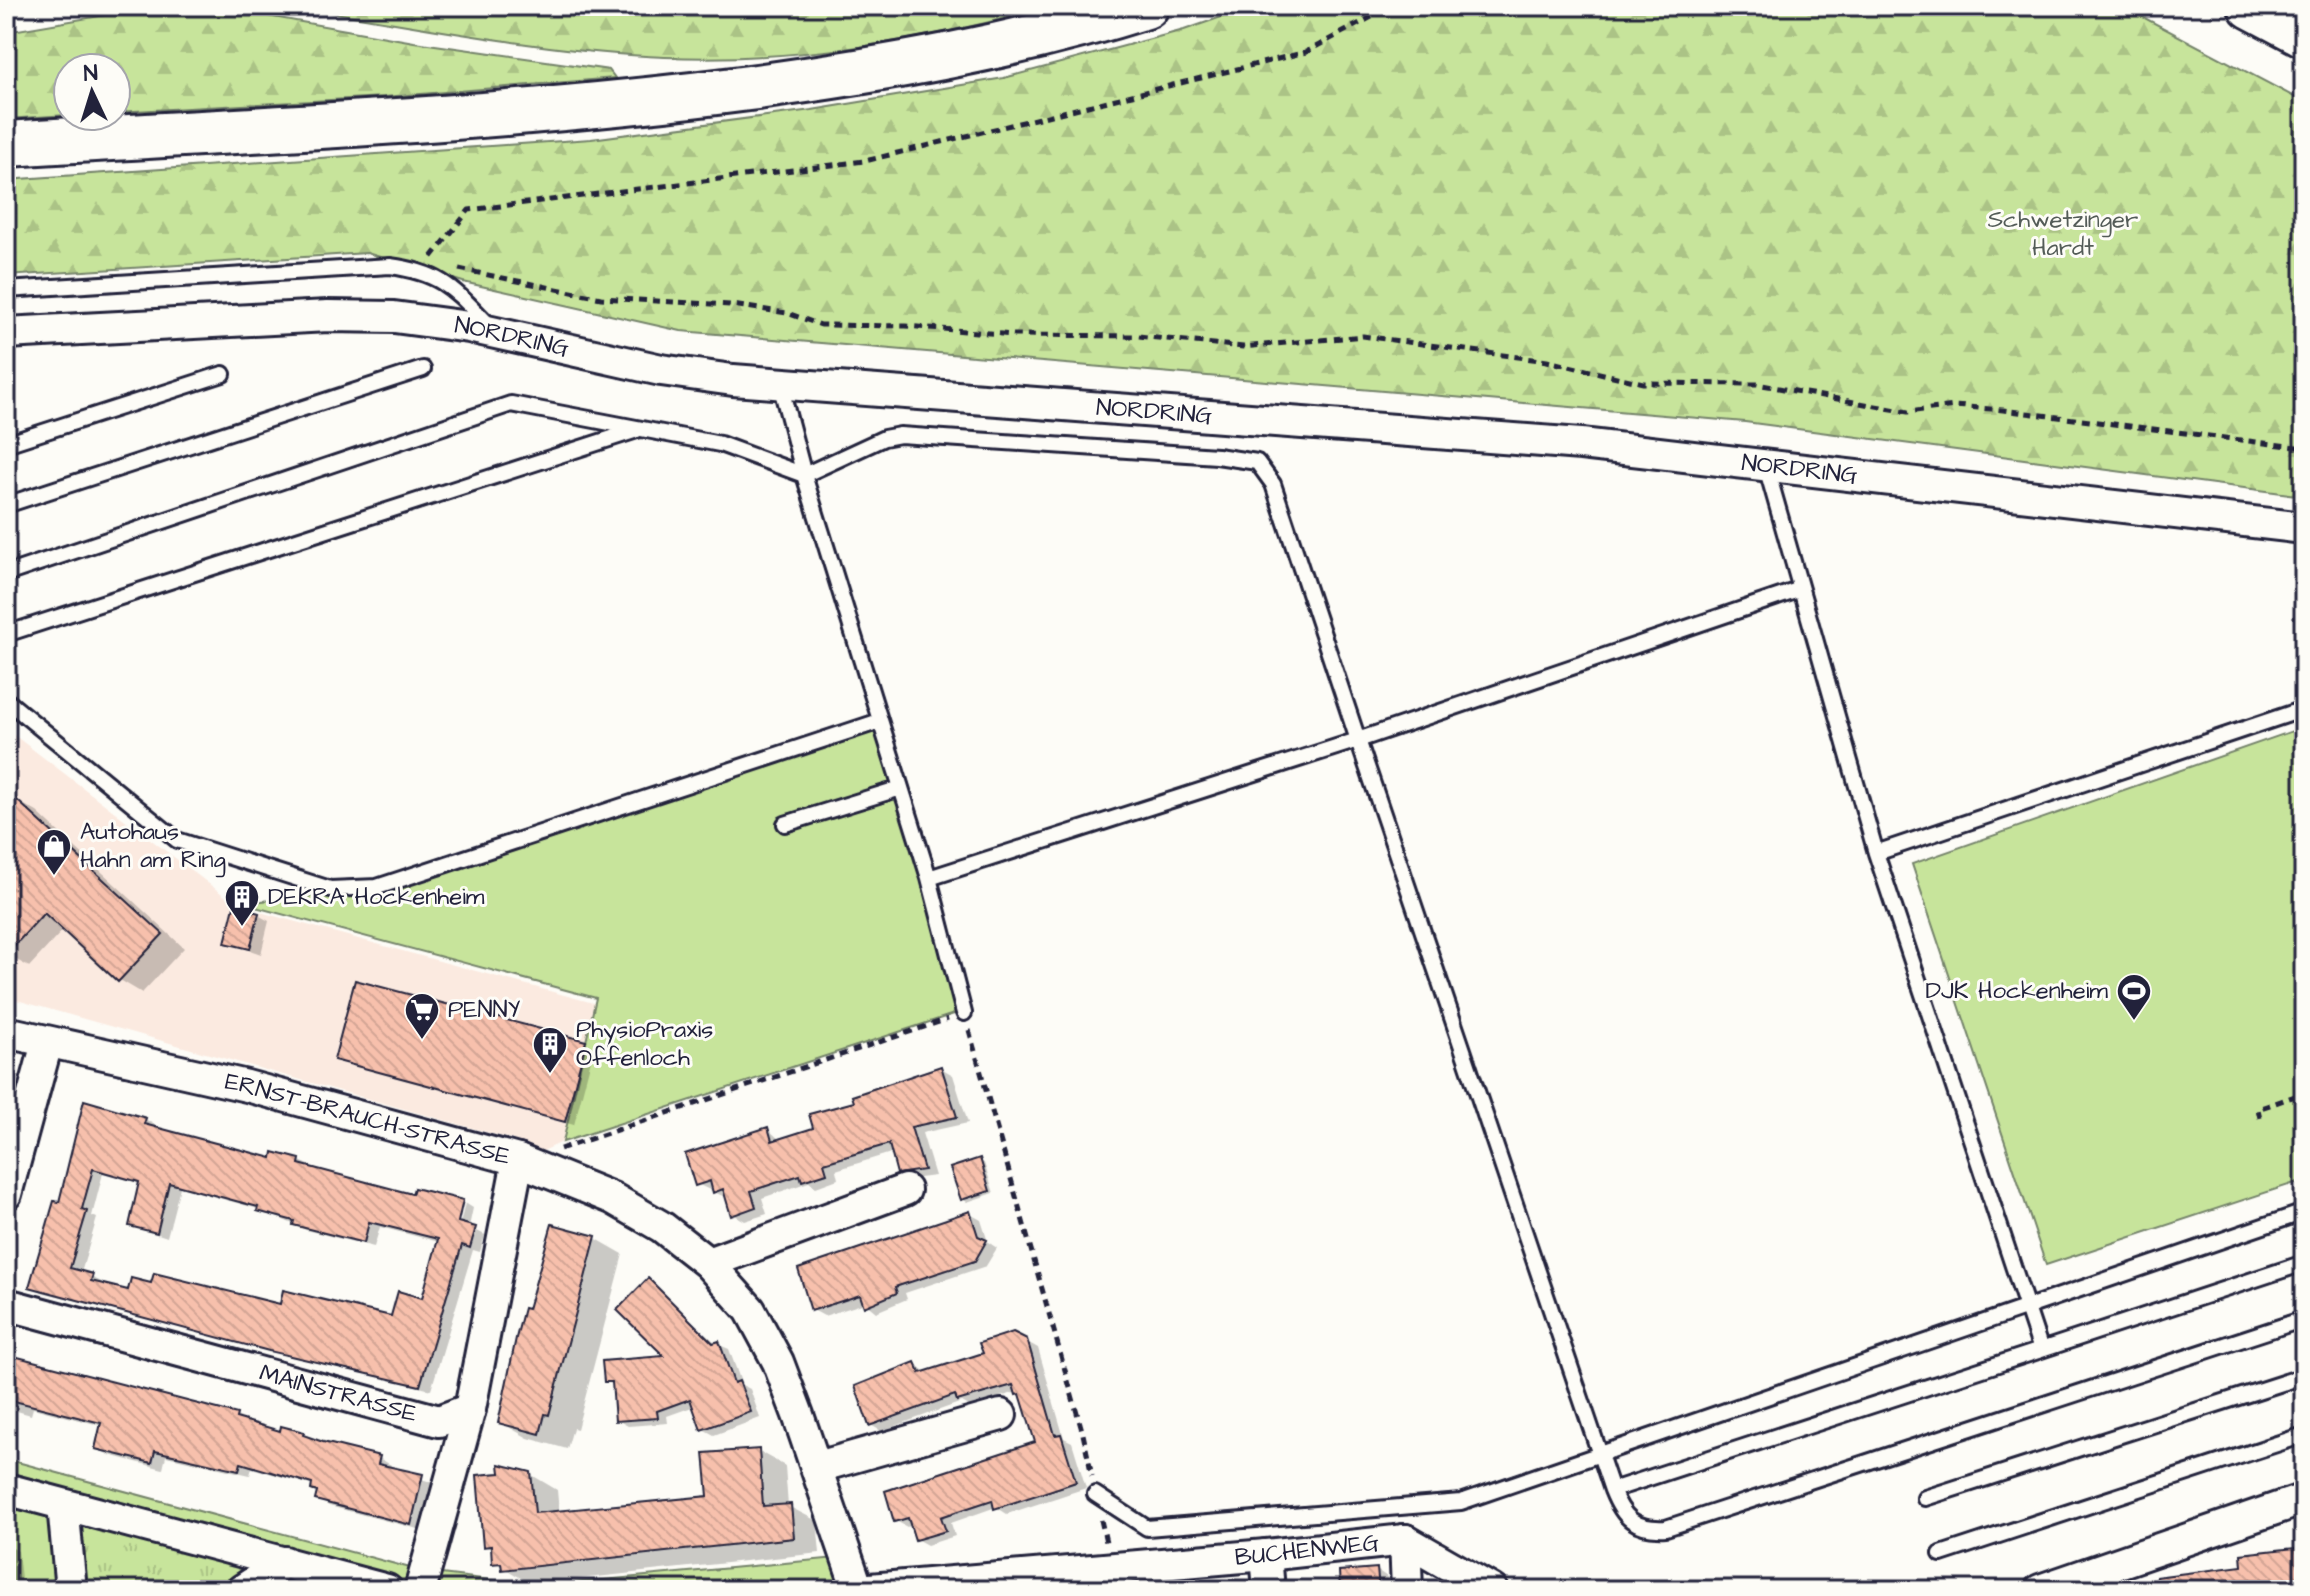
<svg xmlns="http://www.w3.org/2000/svg" width="2310" height="1596" font-family="'Architects Daughter',sans-serif">
<defs>
<pattern id="forest-firs" width="22" height="20" patternUnits="userSpaceOnUse" patternTransform="scale(2)"><rect width="22" height="20" fill="#c7e49b"/><path d="M5 1l3.5 6h-7zM16 11l3.5 6h-7z" fill="#abc386"/></pattern>
<pattern id="park-tufts" width="24" height="20" patternUnits="userSpaceOnUse" patternTransform="scale(2)"><rect width="24" height="20" fill="#c7e49b"/><path d="M3 7l-1-3M5 7V3M7 7l1-3M15 17l-1-3M17 17v-4M19 17l1-3" fill="none" stroke="#abc386"/></pattern>
<pattern id="building-back-hatch" width="6" height="6" patternUnits="userSpaceOnUse" patternTransform="scale(2)"><rect width="6" height="6" fill="#f7c0ac"/><path d="M-1 5l2 2M0 0l6 6M5-1l2 2" fill="none" stroke="#d3a595"/></pattern>
</defs>
<rect width="100%" height="100%" fill="#fdfcf7"/>
<filter id="ink" filterUnits="userSpaceOnUse"><feTurbulence type="fractalNoise" baseFrequency=".0125" numOctaves="2"/><feDisplacementMap in="SourceGraphic" scale="16" xChannelSelector="R" yChannelSelector="G"/><feConvolveMatrix kernelMatrix="1 2 1 2 8 2 1 2 1" color-interpolation-filters="sRGB"/></filter>
<g filter="url(#ink)">
<!-- built -->
<path fill="#fbeae0" d="M6 729 238 906 608 1007 573 1137 543 1151 511 1139 6 997Z"/>
<!-- grass -->
<path fill="#c7e49b" stroke="#74836b" stroke-width="2" d="M878 726 960 1012 563 1142 596 998 240 903 380 890Z
M2304 727V1180L2046 1265 1912 864Z
M6 1459 425 1572 540 1586 847 1557 858 1590 6 1587Z"/>
<!-- forest -->
<path fill="url(#forest-firs)" stroke="#74836b" stroke-width="2" d="M158 6H211L414 42 609 70 615 78 384 97 116 112V68H68V115L6 119V32Z
M291 6H1049C926 42 793 62 665 57 540 52 415 25 291 6Z
M1253 6H2122L2304 102V496L1745 422 681 331 463 282 367 253 6 276V180L591 139 812 110 1004 78 1184 30Z"/>
<!-- park -->
<path fill="url(#park-tufts)" stroke="#74836b" stroke-width="2" d="M63 1505 285 1562 242 1590H71Z"/>
<!-- shadow -->
<path fill="#0003" fill-rule="evenodd" d="M14 799 37 812 184 948 142 993 120 980 64 929 29 967 6 954V808Z
M258 915 269 921 261 954 227 942Z
M585 1043 594 1048 574 1125 336 1059Z
M941 1068 953 1075 968 1123 922 1133 935 1176 911 1179 899 1172 894 1152 836 1170 838 1179 816 1187 809 1182 762 1198 767 1214 745 1221 733 1214 727 1198 697 1184 768 1129 781 1141 815 1130 856 1103Z
M6 1083 14 1088 6 1121Z
M86 1102 145 1119 155 1125V1129L273 1161 275 1154 300 1161 454 1232H458L465 1203 473 1208 469 1227 485 1235 480 1252 473 1250 431 1390 42 1292 32 1286 60 1205ZM103 1173 141 1184 131 1225 167 1237 180 1187 259 1209 306 1230 374 1247 380 1227 439 1242 424 1301 392 1318 129 1293 101 1286 102 1282 81 1273 97 1218 92 1216Z
M979 1161 984 1163 994 1193 967 1202 962 1199Z
M970 1214 981 1220 988 1242 997 1248 986 1266 905 1293 907 1299 876 1312 865 1303 824 1316 813 1310Z
M595 1238 623 1254 577 1429 573 1428 567 1449 528 1438 500 1422 530 1312Z
M648 1281 717 1344 729 1349 742 1385 750 1389 760 1418 714 1435 703 1429 695 1406 667 1416 668 1423 628 1426 617 1420 615 1386 606 1381 668 1358Z
M1013 1334 1038 1348 1064 1438 1072 1442 1086 1488 1007 1514 996 1507 951 1523 955 1536 927 1545 916 1539 912 1525 907 1527 896 1521 1038 1443 1023 1397 1017 1392 969 1406 962 1402 881 1431 871 1425 915 1364 927 1373 985 1355Z
M6 1356 236 1416 281 1433 303 1434 379 1458 391 1465 390 1469 434 1483 422 1530 329 1506 318 1499 319 1493 314 1486 252 1468 250 1475 166 1456 163 1469 109 1455 97 1448 103 1426 33 1408 31 1415 6 1408Z
M758 1451 785 1466 788 1506 817 1521 820 1553 531 1584 494 1562 493 1550 485 1546 530 1474 557 1490 559 1512 710 1498Z
M6 1533 9 1546 18 1551 22 1588 30 1590H6Z
M2304 1549V1590H2149L2190 1586Z
M1377 1570 1387 1577 1388 1590H1342Z
M1250 1581 1261 1590H1201V1584Z"/>
<!-- building -->
<path fill="url(#building-back-hatch)" stroke="#22223b" stroke-width="2" fill-rule="evenodd" d="M6 790 163 934 118 982 44 913 6 955Z
M234 906 259 913 250 949 225 943Z
M355 980 586 1041 565 1122 334 1060Z
M941 1066 957 1117 911 1127 924 1170 897 1174 889 1144 824 1163 827 1173 802 1181 800 1175 751 1191 756 1207 731 1216 723 1189 713 1193 710 1181 695 1186 685 1154 768 1127 772 1141 813 1128 809 1114 854 1102 852 1096Z
M84 1100 146 1118 144 1124 272 1158 273 1152 300 1159 299 1164 412 1194 414 1188 463 1200 458 1222 476 1227 470 1248 462 1245 420 1386 269 1351 29 1287 54 1201 59 1202ZM93 1169 139 1182 129 1226 157 1233 169 1183 258 1207 257 1211 294 1221 293 1225 364 1243 369 1222 438 1239 422 1298 398 1291 391 1316 283 1290 280 1304 154 1273 151 1283 131 1278 128 1290 91 1281 93 1274 70 1268 87 1211 82 1209Z
M980 1158 990 1191 961 1200 950 1168Z
M970 1211 978 1236 987 1240 975 1261 895 1287 897 1293 864 1307 860 1295 811 1311 798 1269Z
M552 1224 596 1236 549 1415 545 1414 540 1434 498 1423 516 1338 524 1308 528 1309Z
M648 1278 713 1343 719 1341 734 1383 739 1381 751 1412 701 1430 690 1399 657 1411 658 1418 615 1421 612 1382H604L602 1361 664 1356 617 1310Z
M1013 1332 1027 1339 1055 1435 1061 1434 1076 1482 994 1509 992 1500 941 1517 946 1531 915 1540 908 1518 894 1522 885 1491 1035 1442 1020 1394 1016 1395 1013 1385 957 1401 955 1395 869 1426 855 1386 915 1362 920 1373 983 1353 979 1343Z
M6 1354 237 1414 236 1418 280 1431 281 1426 304 1432 303 1435 323 1442 380 1456 378 1464 423 1474 411 1525 315 1500 317 1492 311 1490 312 1484 241 1463 239 1470 155 1451 152 1463 95 1449 101 1423 6 1399Z
M759 1449 763 1506 791 1504 794 1538 502 1570 501 1563 492 1564 491 1546 483 1547 477 1475 500 1473 499 1464 531 1472 535 1513 708 1496 704 1453Z
M2304 1547V1587L2156 1590V1577L2242 1566 2241 1554Z
M1377 1568 1379 1590H1340L1339 1571Z"/>
<g fill="none" stroke-linecap="round" stroke-linejoin="round">
<!-- service casing -->
<g stroke="#22223b" stroke-width="20">
<path id="service" d="M6 290 390 266C444 273 455 291 491 327
M6 444 223 374
M1765 463 1876 853 2041 1350 1612 1490 1358 740 1798 590
M6 505 423 369
M6 574 511 404 720 444 804 475 929 878 1358 740 1273 484 1257 462 1217 456 900 435 884 438 804 475 780 384
M6 634 637 430
M6 700 177 840 330 889 377 887 880 721
M785 824 901 788
M1876 853 2304 709
M929 878 964 1013
M2041 1350 2304 1263
M1612 1490C1623 1518 1635 1530 1666 1528L2304 1319
M1095 1494 1147 1528 1461 1502 2304 1212
M1925 1498 2304 1376
M1941 1554 2304 1435"/>
</g>
<!-- minor casing -->
<g stroke="#22223b" stroke-width="36">
<g id="minor">
<path id="s1" d="M6 333 328 316 394 317 469 327 661 370 733 380 1581 444 2304 528"/>
<path id="s2" d="M6 1032 247 1086 518 1160 612 1198 662 1227 708 1263 750 1310 778 1362 798 1415 858 1590 1266 1555 1405 1540"/>
<path d="M6 1194 47 1043"/>
<path d="M708 1263 905 1190"/>
<path id="s3" d="M6 1304 439 1421 470 1409 518 1160"/>
<path d="M818 1467 1001 1415"/>
<path d="M6 1489 387 1590"/>
<path d="M63 1505 71 1590"/>
<path d="M1405 1540 1492 1590"/>
<path d="M1405 1540 1407 1590"/>
<path d="M1266 1555 1269 1590"/>
<path d="M242 1590 285 1562"/>
<path d="M420 1590 470 1409"/>
<path d="M2040 1590 2304 1499"/>
</g>
</g>
<!-- motorway casing -->
<g stroke="#22223b" stroke-width="50">
<path id="motorway" d="M2251 6 2304 34
M6 144C254 129 502 120 749 88 882 70 1017 47 1146 6"/>
</g>
<!-- path -->
<path stroke="#22223b" stroke-width="5" stroke-dasharray="8 6" stroke-linecap="butt" d="M432 257 469 210 865 161 1306 52 1392 6
M459 269 601 298 732 305 787 313 821 325 906 326 1013 335 1138 336 1243 347 1363 336 1547 361 1643 383 1757 384 1908 412 1955 406 2003 410 2304 448
M969 1030 1083 1434 1092 1476
M2260 1118 2258 1109 2304 1093
M560 1149 948 1019
M1101 1520 1106 1542"/>
<!-- service -->
<use href="#service" stroke="#fdfcf7" stroke-width="14"/>
<!-- minor -->
<use href="#minor" stroke="#fdfcf7" stroke-width="30"/>
<!-- motorway -->
<use href="#motorway" stroke="#fdfcf7" stroke-width="44"/>
</g>
</g>
<!-- icons -->
<defs>
<g id="shop-pin" transform="scale(1.8)"><path d="M0 17L-7.5 6A9.5 9.5 0 1 1 7.5 6Z" fill="#22223b" stroke="#fdfcf7"/><path d="M-5-2.5h2.3a2.7 3.5 0 0 1 5.4 0H5L5.5 6h-11ZM-1.5-2.5h3a1.5 2.3 0 0 0-3 0Z" fill="#fff"/></g>
<g id="building-pin" transform="scale(1.8)"><path d="M0 17L-7.5 6A9.5 9.5 0 1 1 7.5 6Z" fill="#22223b" stroke="#fdfcf7"/><path d="M-4-6H4V6H1V3H-1V6H-4ZM-2.5-4.3h1.7v1.8h-1.7ZM.8-4.3h1.7v1.8H.8ZM-2.5-1h1.7V.8h-1.7ZM.8-1h1.7V.8H.8Z" fill="#fff"/></g>
<g id="stadium-pin" transform="scale(1.8)"><path d="M0 17L-7.5 6A9.5 9.5 0 1 1 7.5 6Z" fill="#22223b" stroke="#fdfcf7"/><path d="M0-5a6.5 5 0 1 0 0 10a6.5 5 0 1 0 0-10ZM-3.5-1.8h7v3.6h-7Z" fill="#fff"/></g>
<g id="supermarket-pin" transform="scale(1.8)"><path d="M0 17L-7.5 6A9.5 9.5 0 1 1 7.5 6Z" fill="#22223b" stroke="#fdfcf7"/><path d="M-6-5.5h2.5l.6 2H6L4.5 2H-2.5L-4.4-4H-6ZM-1.5 3.2a1.3 1.3 0 1 0 .1 0ZM3 3.2a1.3 1.3 0 1 0 .1 0Z" fill="#fff"/></g>
</defs>
<g fill-rule="evenodd">
<use href="#shop-pin" x="54" y="846"/>
<use href="#building-pin" x="242" y="897"/>
<use href="#stadium-pin" x="2134" y="991"/>
<use href="#supermarket-pin" x="422" y="1010"/>
<use href="#building-pin" x="550" y="1044"/>
</g>
<g text-anchor="middle" dominant-baseline="central" stroke-width="6" stroke-linejoin="round" paint-order="stroke">
<!-- park labels -->
<g font-size="24" fill="#545c58" stroke="#fdfcf7">
<text x="2063" y="220">Schwetzinger<tspan x="2063" dy="28">Hardt</tspan></text>
</g>
<!-- street labels -->
<g font-size="24" fill="#22223b" stroke="#fdfcf7">
<text stroke="none"><textPath href="#s1" startOffset="508">NORDRING</textPath></text>
<text stroke="none"><textPath href="#s1" startOffset="1156">NORDRING</textPath></text>
<text stroke="none"><textPath href="#s1" startOffset="1804">NORDRING</textPath></text>
<text stroke="none"><textPath href="#s2" startOffset="372">ERNST-BRAUCH-STRASSE</textPath></text>
<text stroke="none"><textPath href="#s3" startOffset="344">MAINSTRASSE</textPath></text>
<text stroke="none"><textPath href="#s2" startOffset="1560">BUCHENWEG</textPath></text>
</g>
<!-- poi labels -->
<g font-size="24" fill="#22223b" stroke="#fdfcf7" text-anchor="start">
<text x="80" y="832">Autohaus<tspan x="80" dy="28">Hahn am Ring</tspan></text>
<text x="268" y="897">DEKRA Hockenheim</text>
<text x="2108" y="991" text-anchor="end">DJK Hockenheim</text>
<text x="448" y="1010">PENNY</text>
<text x="576" y="1030">PhysioPraxis<tspan x="576" dy="28">Offenloch</tspan></text>
</g>
</g>
<!-- margin -->
<rect width="2310" height="1596" fill="none" stroke="#fdfcf7" stroke-width="32"/>
<rect x="16" y="16" width="2278" height="1564" fill="none" stroke="#22223b" stroke-width="3" filter="url(#ink)"/>
<!-- north arrow -->
<g transform="translate(92 92) rotate(356)"><circle r="38" fill="#fdfcf7" stroke="#a5a5ac" stroke-width="2"/>
<path d="M0-6L14 30L0 20L-14 30Z" fill="#22223b"/>
<text y="-12" font-size="22" font-weight="bold" text-anchor="middle" fill="#22223b">N</text>
</g>
</svg>
